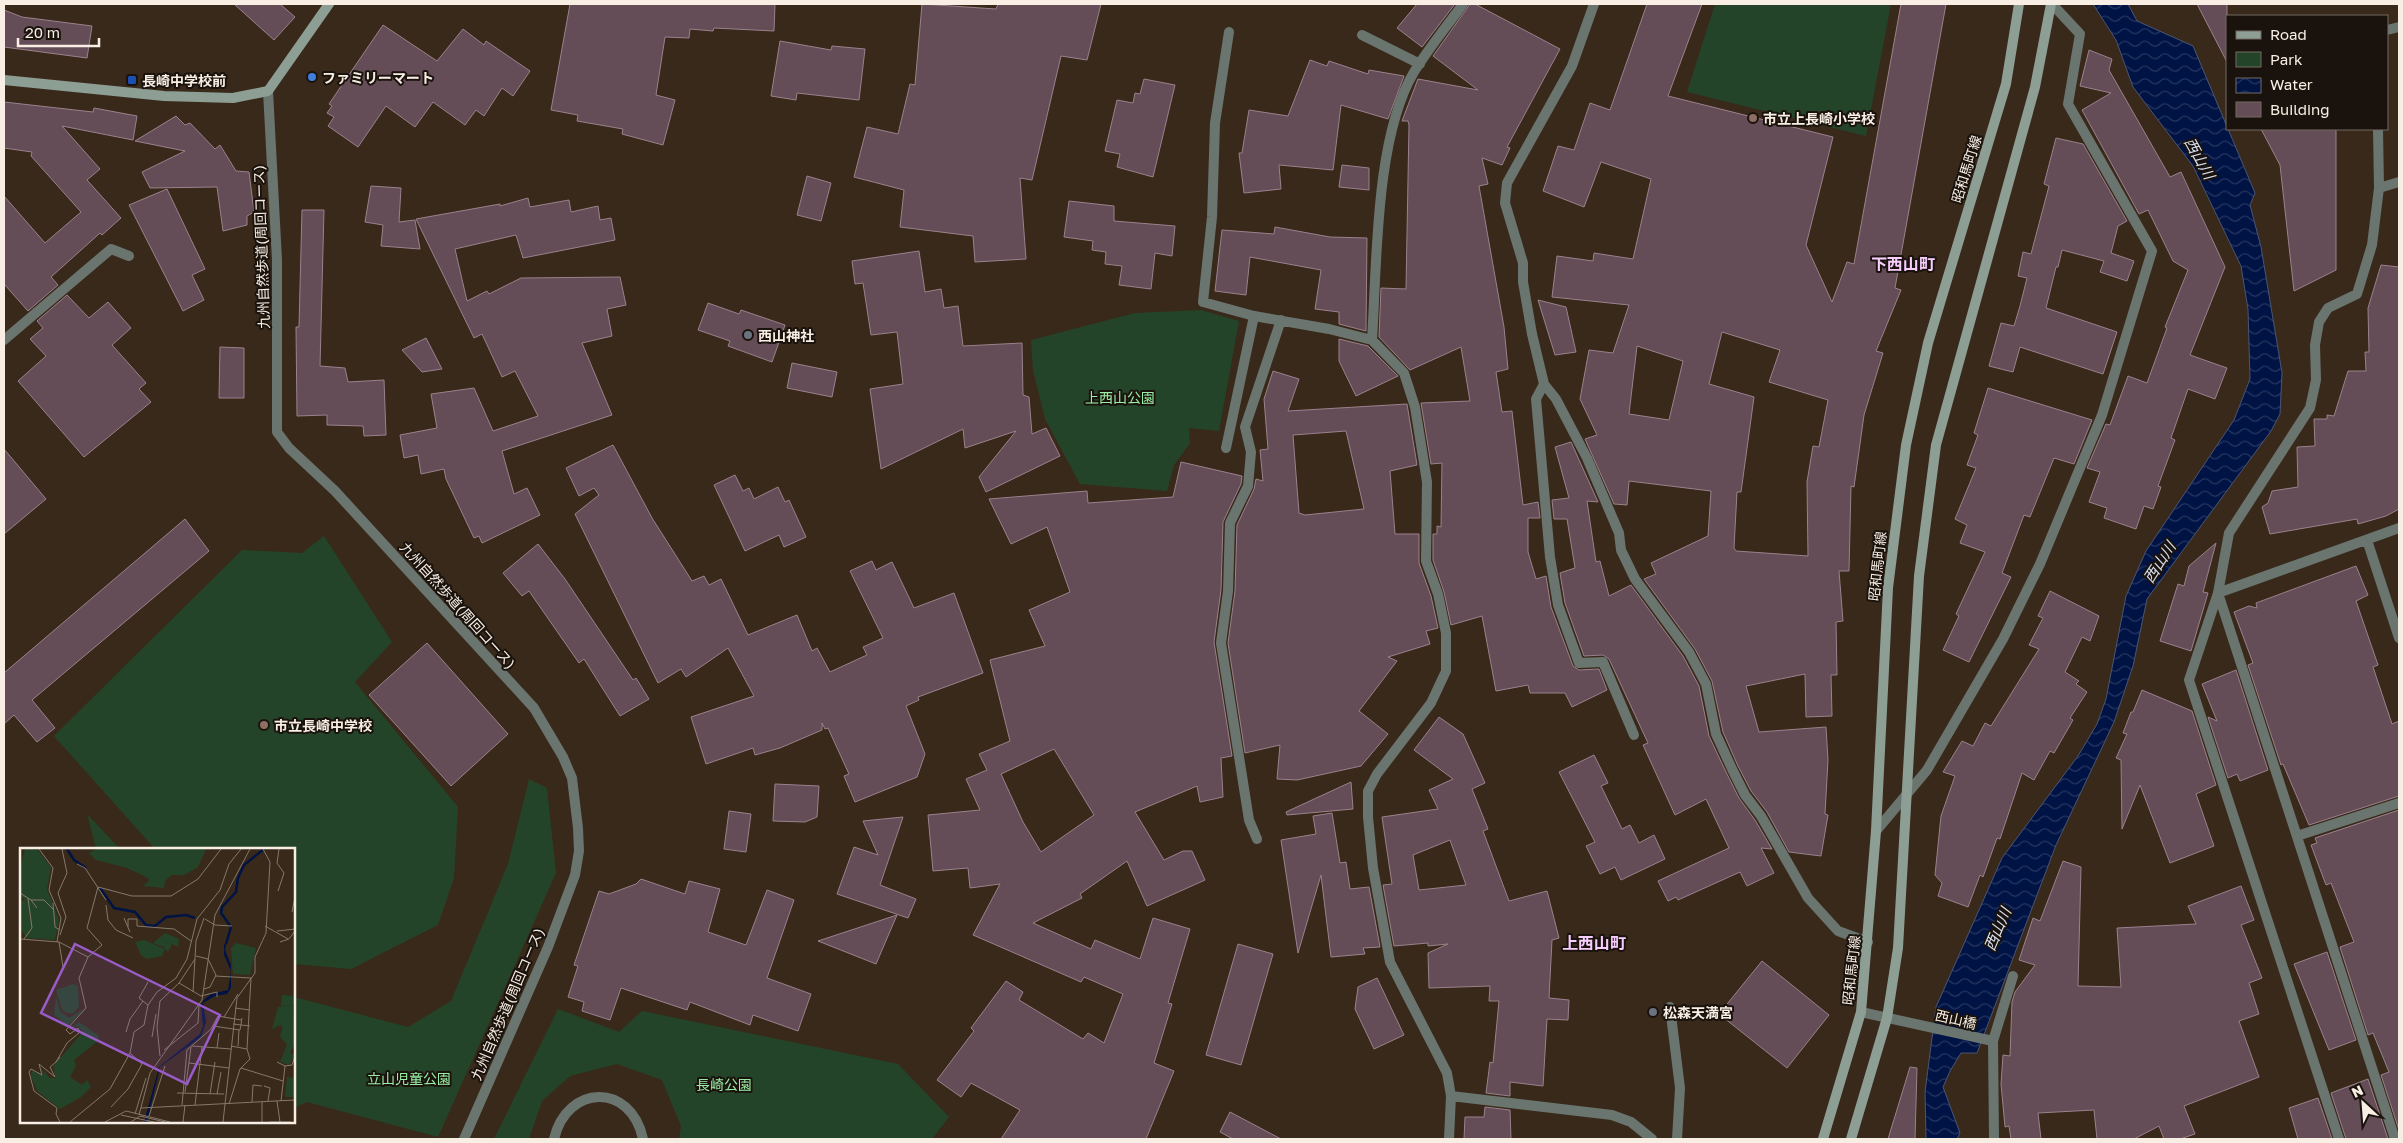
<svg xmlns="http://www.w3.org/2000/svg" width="2403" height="1143" font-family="'Golos Text','Noto Sans JP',sans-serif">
<defs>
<pattern id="water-waves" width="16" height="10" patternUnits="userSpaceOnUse" patternTransform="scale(1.25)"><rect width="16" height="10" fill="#001345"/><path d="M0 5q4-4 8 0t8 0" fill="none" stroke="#263660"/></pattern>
</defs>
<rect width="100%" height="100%" fill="#39291a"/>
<!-- green -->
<path fill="#244429" d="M1715 4H1891L1866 136 1687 92Z
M1201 310 1239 321 1219 431 1189 428 1190 443 1174 465 1167 491 1080 484 1045 419 1033 370 1031 340 1135 313Z
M324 536 392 642 355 682 458 807 454 878 438 925 351 969 294 964V849H155L54 736 242 550 302 553Z
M529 779 547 788 556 873 438 1137 307 1102 294 1108V997L408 1027 451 1001 508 864Z
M87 814 120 849H96Z
M558 1009 619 1032 642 1011 898 1064 949 1117 932 1139H679L681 1126 662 1080 617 1064 570 1076 542 1101 529 1139H494Z"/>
<!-- water -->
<path fill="url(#water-waves)" stroke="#4a5575" d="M2093 4H2128L2137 21 2193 46 2255 193 2250 205 2261 247 2282 373 2280 414 2271 431 2147 599 2133 666 2114 722 2056 845 1977 1053H1961L1950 1071 1943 1087 1960 1133 1957 1139H1926L1925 1092 1936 1007 2002 858 2078 756 2097 724 2106 699 2126 596 2146 551 2234 420 2250 379 2248 309 2241 266 2193 166 2133 87 2116 40Z"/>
<!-- building -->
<path fill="#644d57" stroke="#9b818c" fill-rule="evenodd" d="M234 4H280L295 17 274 40Z
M570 4H775L774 31 714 28 713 31 690 29 689 38 665 37 656 95 675 100 663 145 622 134 623 129 577 121 578 115 551 110Z
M922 4 996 9 998 4H1101L1087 60 1061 56 1032 180 1020 178 1026 259 975 262 973 236 900 227 904 190 854 177 867 127 898 134 910 84 915 85Z
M1417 4H1455L1422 47 1397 28Z
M1470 4H1475L1560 49 1507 147 1510 148 1502 165 1482 158 1488 184 1479 186 1504 327 1508 369 1496 372 1502 412 1512 411 1523 505 1538 502 1540 518H1528V552L1536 579 1546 576 1551 607 1573 666 1579 670 1599 669 1607 690 1572 707 1565 693H1530L1528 685 1496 691 1482 616 1451 625 1444 592 1433 560V534H1437V526L1441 527 1442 463 1431 464 1421 403 1470 401 1461 347 1410 370 1379 337 1381 288 1406 289 1409 125 1408 121H1402L1418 79 1478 90 1433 56Z
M1647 4H1702L1668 96 1833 137 1806 245 1832 302 1847 262 1854 264 1901 4H1946L1895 288 1901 290 1876 351 1883 353 1864 415 1854 487 1851 486 1849 571H1839L1843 621 1836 622 1837 675H1831L1832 716 1806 717 1805 674 1746 686 1759 732 1826 727 1828 760 1825 814 1828 815 1821 856 1789 852 1767 812 1751 791 1738 766 1723 732 1712 681 1695 649 1644 579 1656 574 1651 563 1708 536 1711 491 1629 481 1627 505 1614 504 1585 439 1597 435 1580 399 1589 350 1613 353 1629 305 1552 297 1557 256 1593 261 1594 253 1633 259 1651 179 1601 162 1584 207 1543 191 1558 146 1574 150 1590 103 1610 110ZM1722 332 1780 350 1769 382 1828 400 1819 447 1813 446 1807 482 1808 556 1736 551 1734 548 1737 492H1741L1754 397 1709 384ZM1637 346 1683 361 1669 420 1629 414Z
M2197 4H2227V62Z
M4 10 22 17 92 26 87 58 4 47Z
M383 25 437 61 463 29 484 45 486 41 530 71 513 96 502 88 484 116 476 110 465 125 433 102 415 127 386 106 358 147 328 126 334 117 327 113 332 106 329 104Z
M780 41 831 50 832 46 865 49 859 100 797 93 796 100 771 96Z
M2089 50 2112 59 2109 70 2170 177 2181 172 2225 267 2190 355 2227 368 2215 399 2188 389 2171 438 2175 440 2158 486 2161 487 2153 509 2144 506 2136 529 2104 518 2107 508 2089 502 2100 472 2087 468 2106 424 2110 425 2128 376 2147 383 2167 328 2165 327 2188 270 2173 261 2148 210 2139 214 2082 110 2111 93 2080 86Z
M1310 60 1327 66 1329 61 1368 74 1369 70 1404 76 1388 119 1341 105 1333 170 1279 165 1281 189 1244 193 1239 153H1242L1249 110 1288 116Z
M1144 79 1175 85 1153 177 1117 167 1120 154 1105 151 1117 100 1133 103 1135 93 1140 94Z
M4 102 93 112 94 108 137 116 133 140 62 126 100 169 87 180 121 218 102 235 100 233 51 277 58 285 28 311 4 284V196L45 243 81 212 31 156 32 152 4 148Z
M176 116 185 125 190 123 215 149 220 145 236 171 249 172 254 212 247 216V225L223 231 217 187 150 188 142 172 185 151 135 141Z
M2261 129H2336V270L2294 291 2280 165Z
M2056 138 2083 144 2127 221 2118 226 2111 253 2134 261 2127 281 2100 272 2104 261 2062 250 2058 267H2056L2046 308 2117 332 2103 374 2020 347 2013 372 1989 366 2001 323 2014 326 2020 306 2027 278 2018 276 2023 252 2031 254 2049 186 2044 184Z
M1342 165 1369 168V190L1339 187Z
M807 176 831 183 821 221 797 215Z
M371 186 401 188 399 222 415 220 420 249 381 246 383 225 365 222Z
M167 189 205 269 192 275 204 300 183 311 129 205Z
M528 198 530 207 569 200 571 212 598 206 600 220 611 218 615 240 523 258 516 235 455 249 467 301 487 291 489 294 521 278 620 277 626 305 607 309 612 336 582 343 612 415 502 451 514 494 527 488 540 515 482 543 479 536 474 538 446 479 444 469 421 474 418 455 404 458 400 435 437 428 431 394 474 388 493 431 538 416 515 371 502 377 482 334 474 338 416 219 500 204V206Z
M1069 201 1114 206V221L1175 226 1172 256 1155 253 1151 289 1119 285 1122 266 1105 264 1106 252 1092 250 1093 241 1064 237Z
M302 210H324L320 366 345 368 348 382 384 380 386 435 364 436 363 426 327 425V415L297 416 296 327H299Z
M1275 227 1330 237 1367 238 1366 331 1339 324V312L1315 309 1321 270 1250 257 1246 295 1215 291 1222 230 1274 234Z
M919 251 925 292 941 289 944 308 958 306 963 346 1022 343 1023 395 1029 397 1032 434 1046 428 1060 456 986 492 979 477 1016 431 965 448 963 429 881 469 870 389 903 384 897 332 871 335 863 283 855 284 852 261Z
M2381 265 2399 267V509L2386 516 2358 524 2357 519 2270 534 2262 507 2268 503 2272 491 2298 487 2297 447 2315 446 2314 419H2327V415L2334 416 2348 371H2366L2365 352H2369L2368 308Z
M67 295 89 318 108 302 131 328 112 345 146 383 139 389 151 402 84 457 18 381 46 356 30 339 43 328 37 321Z
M1538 300 1566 307 1576 352 1555 355Z
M708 303 739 314 741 310 785 325 772 362 728 346 730 341 698 330Z
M426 338 442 369 422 372 402 350Z
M1339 339 1368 346 1398 376 1356 396 1339 361Z
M220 347 244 348V398H219Z
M792 363 837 372 832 397 787 388Z
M1273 371 1299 379 1288 411 1407 404 1417 465 1390 471 1395 534H1419V563L1431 596 1438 628 1426 631 1430 644 1388 657 1397 661 1359 711 1388 734 1361 766 1297 780 1277 779 1280 745 1245 753 1228 643 1235 591 1237 525 1254 489 1256 479 1263 481 1260 450 1268 449 1264 399ZM1346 431 1364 509 1305 515 1299 513 1293 435Z
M1988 388 2092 420 2074 464 2054 458 2030 517 2024 515 2002 573 2011 577 1969 662 1943 650 1959 616 1956 614 1985 552 1960 543 1967 525 1955 519 1976 468 1967 465 1978 435 1974 433Z
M1571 442 1598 502 1587 501 1596 562 1600 561 1609 596 1631 585 1683 656 1699 686 1709 736 1726 772 1739 798 1755 820 1772 849 1761 848 1774 873 1747 886 1740 872 1678 900 1676 897 1668 901 1658 881 1729 848 1706 799 1675 815 1643 745 1648 743 1609 659 1603 655 1584 656 1565 603 1560 573 1575 568 1567 519H1554L1552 500 1569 498 1555 447Z
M613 445 652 518 692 581 704 576 709 585 721 579 748 635 797 615 812 651 817 648 830 672 867 655 863 647 883 638 850 571 872 561 876 570 892 562 914 608 954 593 983 673 918 697 919 700 906 706 925 754 917 777 855 802 844 776 849 774 828 728 825 729 822 723V730L780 748 755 755 753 748 706 764 691 717 754 696 728 648 686 677 681 669 658 683 575 514 599 495 594 488 579 496 566 468Z
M4 449 46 499 4 534Z
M1181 462 1242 476 1241 484 1223 522 1221 590 1214 642 1232 756 1221 758 1223 797 1200 802 1197 786 1135 812 1164 860 1183 851H1192L1205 880 1147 906 1127 861 1080 894 1082 898 1033 923 1091 949 1095 940 1140 959 1153 918 1190 929 1168 1003 1172 1004 1154 1063 1174 1071 1146 1139H1001L1020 1110 971 1083 961 1097 937 1080 974 1031 971 1028 1006 981 1023 992 1019 1000 1083 1039 1088 1033 1104 1043 1123 994 1084 977 1081 982 973 935 1000 884 970 888 968 868 933 871 928 815 980 810 966 779 987 770 979 754 1010 741 990 660 1045 646 1029 610 1070 592 1047 527 1011 544 989 499 1087 491 1088 503 1173 497ZM1054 749 1094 815 1041 852 1023 822 1001 774Z
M735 475 743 491 749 488 754 499 778 487 785 502 789 500 806 537 784 547 779 535 745 551 714 485Z
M185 519 209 551 32 700 55 728 37 742 14 715 4 724V673Z
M2216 543 2203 592 2208 593 2191 651 2160 641 2178 584 2184 586 2189 566Z
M538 544 565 579 633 680 636 678 649 699 620 716 584 659 579 663 529 591 522 596 503 573Z
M2356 566 2368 595 2356 601 2378 665 2373 667 2392 724 2399 721V796L2309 825 2283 764 2281 765 2248 665 2253 663 2234 612 2249 606 2257 608 2256 603Z
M2050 591 2099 616 2090 641 2082 637 2065 672 2079 681 2076 684 2087 692 2070 718 2073 720 2054 753 2050 751 2034 780 2022 773 2000 839 1997 838 1983 877 1980 875 1968 907 1938 896 1942 883 1935 875 1941 816 1955 776 1943 772 1962 741 1973 746 1985 723 1991 726 2039 649 2029 645 2043 618 2038 616Z
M427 643 508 734 451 786 369 695Z
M2236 670 2268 770 2240 781 2237 774 2228 778 2208 717 2217 721 2202 684Z
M2142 690 2192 711 2216 785 2196 794 2214 846 2170 863 2140 785 2122 829 2121 760 2116 758 2127 734 2123 733 2131 712H2133Z
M1439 717 1463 734 1485 783 1472 789 1488 829 1483 831 1509 901 1547 891 1559 938 1552 940 1549 998 1569 1000 1568 1020 1547 1019 1543 1086 1510 1082V1096L1486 1093 1490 1062 1493 1063 1499 1001H1489L1490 986 1429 988 1428 953 1448 944 1428 946V943L1394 946 1383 885 1392 884 1382 817 1438 809 1429 790 1453 779 1414 750ZM1450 840 1466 885 1419 890 1413 855Z
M1594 755 1608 783 1601 786 1622 829 1630 825 1639 843 1654 835 1665 859 1621 880 1615 867 1600 874 1586 846 1595 842 1559 772Z
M1351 782 1353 809 1287 815 1286 812Z
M775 784 819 786 817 817 805 822 773 821Z
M2399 810V1130L2381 1075 2389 1072 2373 1033 2368 1035 2340 947 2354 942 2331 883 2326 885 2311 845 2317 843 2315 838Z
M729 811 751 814 746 852 724 849Z
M1332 813 1340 863 1346 862 1350 889 1369 887 1380 947 1363 948 1365 954 1331 957 1321 875 1298 953 1281 840 1316 834 1313 816Z
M903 817 880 885 916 899 908 918 837 894 854 847 878 855 863 821Z
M2063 861 2081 867 2078 986 2121 987 2117 928 2196 924 2188 906 2241 886 2254 920 2241 925 2262 978 2249 983 2259 1014 2239 1021 2259 1077 2184 1106 2195 1134 2180 1139H2164L2159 1126 2134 1139H2097L2094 1110 2038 1113 2041 1139H2011L2009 1126 2005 1127 2001 1084 2003 1055 2010 1056 2012 1002 2015 992 2035 965 2019 960 2033 918 2040 921Z
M641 879 685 894 689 881 720 889 708 932 746 945 767 890 794 900 767 978 811 994 798 1031 753 1015 750 1025 690 1002 687 1010 621 988 610 1020 582 1011 584 1002 568 997 578 966 574 965 599 891 609 894 636 884Z
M897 915 876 964 818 941Z
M1238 944 1273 954 1241 1065 1206 1055Z
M2327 952 2356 1040 2329 1050 2294 964Z
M1762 961 1829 1015 1787 1068 1719 1014Z
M1377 978 1404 1035 1374 1049 1355 1009 1358 987Z
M1910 1067 1917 1068 1915 1139H1888Z
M2368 1079 2388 1139H2346L2331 1093Z
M2318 1098 2332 1139H2298L2289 1108Z
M1485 1107 1510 1110 1511 1139H1464L1465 1117H1484Z
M1230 1112 1281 1139H1233L1220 1132Z"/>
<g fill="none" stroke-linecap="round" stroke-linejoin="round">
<!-- lane -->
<path stroke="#6a756f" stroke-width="10" d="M1226 448 1254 316
M1670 1007 1680 1088 1677 1139"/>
<!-- street -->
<path stroke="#6a756f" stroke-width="10" d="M1594 4 1572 66 1507 183 1505 203 1523 263V282L1532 334 1544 384 1556 399 1587 458 1619 533 1621 550 1635 579 1689 652 1706 684 1716 734 1732 769 1745 795 1761 816 1808 898 1838 931 1868 942
M2387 30 2399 27
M1229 32 1215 123 1212 217 1203 302 1254 316 1329 329 1372 340 1404 373 1415 407 1427 482 1426 561 1438 594 1446 633V671L1431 703 1377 774 1368 791V817L1373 868 1390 962 1447 1073 1451 1096 1449 1139
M1362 35 1420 64
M268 91 277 260V432L289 448 335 491 534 708 563 757 572 778 578 828 579 851 575 875 548 947 464 1139
M2379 188 2399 182
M4 340 111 249 129 256
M1372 340C1377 264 1375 137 1414 72 1429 48 1447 26 1463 4
M1544 384 1536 399 1550 557 1558 605 1579 663 1603 662 1634 735
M2367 540 2399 638
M2218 593 2395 1139
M2218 593 2399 528
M1876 831 1927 770 2003 639 2040 564 2102 415 2152 251 2068 104 2080 34 2052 4
M2297 836 2399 803
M1257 839 1249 820 1221 643 1228 591 1230 523 1248 486 1251 452 1245 427 1281 320
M1861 1012 1993 1041 2013 976
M1993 1041 1994 1139
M1451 1096 1612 1115 1631 1122 1652 1139
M554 1139C567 1084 631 1082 643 1139
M2339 1139 2189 680 2218 593 2229 533 2310 408 2316 380 2315 345 2319 322 2328 308 2357 294 2372 245 2379 188 2378 129"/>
<!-- secondary -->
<path stroke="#8d9e94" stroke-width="10" d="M4 80 164 96 233 98 268 91 329 4
M1823 1139 1861 1012 1876 831 1888 588 1906 445 1928 343 2006 84 2019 4
M1851 1139 1887 1018 1898 948 1919 576 1936 445 2035 87 2051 4"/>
</g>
<!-- markers -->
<circle fill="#3f7fe0" stroke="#1a130d" stroke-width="2" cx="312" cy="77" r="5"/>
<rect fill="#1a4fb4" stroke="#1a130d" stroke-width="2" x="127" y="75" width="10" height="10" rx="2.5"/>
<g fill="#8d6e63" stroke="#1a130d" stroke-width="2">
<circle cx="1753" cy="118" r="5"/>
<circle cx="264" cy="725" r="5"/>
</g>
<g fill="#6b7280" stroke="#1a130d" stroke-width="2">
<circle cx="748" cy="335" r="5"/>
<circle cx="1653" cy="1012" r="5"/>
</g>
<g text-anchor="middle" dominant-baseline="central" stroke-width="4" stroke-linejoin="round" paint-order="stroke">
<!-- poi labels -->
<g font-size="14" font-weight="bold" fill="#f8eee4" stroke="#1a130d" text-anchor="start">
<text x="322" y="77">ファミリーマート</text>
<text x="142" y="80">長崎中学校前</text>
<text x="1763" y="118">市立上長崎小学校</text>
<text x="758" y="335">西山神社</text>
<text x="274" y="725">市立長崎中学校</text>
<text x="1663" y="1012">松森天満宮</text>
</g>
<!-- street labels -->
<g font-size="14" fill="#f8eee4" stroke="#1a130d">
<text transform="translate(1966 169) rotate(-73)">昭和馬町線</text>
<text transform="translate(261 247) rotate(-92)">九州自然歩道(周回コース)</text>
<text transform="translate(1877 566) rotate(-84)">昭和馬町線</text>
<text transform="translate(458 605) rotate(48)">九州自然歩道(周回コース)</text>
<text transform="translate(1851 970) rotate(-84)">昭和馬町線</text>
<text transform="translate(507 1004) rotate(-67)">九州自然歩道(周回コース)</text>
<text transform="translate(1956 1019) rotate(13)">西山橋</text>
</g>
<!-- park labels -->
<g font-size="14" fill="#99eda4" stroke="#1a130d">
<text x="1120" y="397">上西山公園</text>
<text x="409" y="1078">立山児童公園</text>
<text x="724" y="1084">長崎公園</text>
</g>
<!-- water labels -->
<g font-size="15" font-style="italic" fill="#d8e2f3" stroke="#1a130d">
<text transform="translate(2200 158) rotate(61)">西山川</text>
<text transform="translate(2159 562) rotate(-57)">西山川</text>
<text transform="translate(1997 929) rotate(-67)">西山川</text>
</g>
<!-- quarter labels -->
<g font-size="16" font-weight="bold" fill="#f7cdfe" stroke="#1a130d">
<text x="1903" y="264">下西山町</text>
<text x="1594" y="943">上西山町</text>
</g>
</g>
<!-- overview -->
<g transform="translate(20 848)">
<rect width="275" height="275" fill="#39291a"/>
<path d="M5 1H17L31 19 27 41 39 72 35 92 7 90 0 81V54L5 52 0 48V21ZM216 95 236 100 230 127 213 126 211 100ZM53 136 58 138 59 158 54 165H47L42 162 36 142ZM36 148 40 163 49 170 65 160 48 178 34 167ZM59 174 78 187 79 192 54 212 56 218 50 229 62 237 67 232 71 239 61 249 40 261 17 243 11 228 12 223 24 227 20 219 30 230H36L33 218 63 184 58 178 48 182ZM267 229 275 230V249H265Z" fill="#244429"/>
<path d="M77 1H186L178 19 164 27H152L145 33 144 40 123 38 129 33 128 30 107 20 76 12 69 5ZM145 85 159 91 158 99 152 96 148 104 144 99 133 95ZM275 131V160L273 157 261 158 262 147 273 148Z" fill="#244429"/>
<path d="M124 92 145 101 142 108 127 111 121 107 115 94ZM273 157 275 195 270 205 275 207 269 217 260 214 267 197 260 188 263 180 261 177 252 181 258 159Z" fill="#244429"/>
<path d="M207 93 205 102 211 117V140L207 146 195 148 183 155 186 174 181 189 140 219 127 274H124L139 219 180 186 183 178 181 157 184 152 191 146 208 142 211 123 204 107V97Z" fill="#001345"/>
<path fill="none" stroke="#001345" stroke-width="2.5" d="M47 1 54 12 66 20M80 40 94 60 115 64 126 77 135 78 146 69 166 67 175 70M206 96 211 79 201 65 202 59 216 44 218 30 224 17 244 1"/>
<path fill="none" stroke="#85786b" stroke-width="1" d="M19 1 33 20 29 42 41 70 37 94M57 16 65 20 86 52M258 43 264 25 257 15 259 1M0 45 11 52 17 60M11 52H24L33 61M33 55 35 79 40 82M86 57 88 72 96 82 113 90M272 64 275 49M104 70 110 84M185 71 195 77 212 78M245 78 268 91M108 79V71H117V78L154 81 171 93M257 83 275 81M40 87 46 69 38 45 47 25 42 1M0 91 39 94 68 109 82 97 67 80 78 39 112 48H151L178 31 201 1M4 91 12 80 8 50M39 94 43 119M260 94 269 91 275 83M176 108 188 111 196 127 190 139 184 141M195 128 231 130M159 135 181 148 197 144V149M173 144 176 93 184 70M128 157 119 150 128 134M215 160 230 162M204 169 218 146M213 176 230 178M193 178 220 182 222 170M106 184 110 171 123 153M132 189 136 166M172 198 211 201M211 198 227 201M218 198 219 182M197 200 199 185M144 202 178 175 179 157M140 208 137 179 140 153 159 135 175 111M40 209 36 214 47 195 60 184 58 180 50 186 46 182 66 160 59 130 68 109M36 214 30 219 35 229 19 216 22 227 11 221 9 224 14 243 37 260 36 266 40 274M257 214 265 218 261 253M169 215 209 220M265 218 272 217 275 208M221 220 263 233M244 238 250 240 248 253M165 244 171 199M157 245 204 246M190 246 195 214M197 246 201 224M257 253 260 274M232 254 233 237 242 238M242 254V274M209 256 220 221 230 211 227 201 231 130M162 257 167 202 191 181 198 168 221 172M175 257 182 199M91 259 108 241 122 216 110 205M121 260 275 252M115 266 126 230M101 267 134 274M119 267 130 225 182 152 195 67 230 1M129 268 145 218M50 274 90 241 110 205 114 184 124 177 128 157 137 144 156 130 167 111 177 71 200 42 209 16 221 1M85 274 106 263 150 274M111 274 120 268 145 274M163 274 165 257M203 274 217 150 235 125V109L246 85 250 14 243 1M249 274H271"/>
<path fill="#9a5cc8" fill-opacity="0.15" stroke="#9a5cc8" stroke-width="2.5" d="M55 96 200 167 167 236 21 165Z"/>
<rect width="275" height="275" fill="none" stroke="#f8eee4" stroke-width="2.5"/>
</g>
<!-- border -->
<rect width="2403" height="1143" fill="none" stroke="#f8eee4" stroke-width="10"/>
<!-- legend -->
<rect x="2226" y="15" width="162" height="115" fill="#1a130d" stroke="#736b63"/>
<rect x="2236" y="31" width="25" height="8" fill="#8d9e94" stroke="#736b63"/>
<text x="2270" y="40" font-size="15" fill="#f8eee4">Road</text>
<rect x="2236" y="52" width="25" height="15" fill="#244429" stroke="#736b63"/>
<text x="2270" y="65" font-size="15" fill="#f8eee4">Park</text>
<rect x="2236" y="78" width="25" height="15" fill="url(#water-waves)" stroke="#736b63"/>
<text x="2270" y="90" font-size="15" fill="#f8eee4">Water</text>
<rect x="2236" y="102" width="25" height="15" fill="#644d57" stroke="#736b63"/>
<text x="2270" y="115" font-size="15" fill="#f8eee4">Building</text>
<!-- north arrow -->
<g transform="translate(2363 1103) rotate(334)" stroke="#1a130d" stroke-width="4" paint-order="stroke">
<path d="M0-4L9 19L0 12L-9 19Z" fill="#f8eee4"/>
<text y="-8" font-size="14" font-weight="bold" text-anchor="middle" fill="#f8eee4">N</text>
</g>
<!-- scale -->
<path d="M18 38v8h81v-8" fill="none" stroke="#f8eee4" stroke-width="2.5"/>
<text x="25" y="38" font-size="15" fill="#f8eee4" stroke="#1a130d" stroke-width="4" paint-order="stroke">20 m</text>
</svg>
